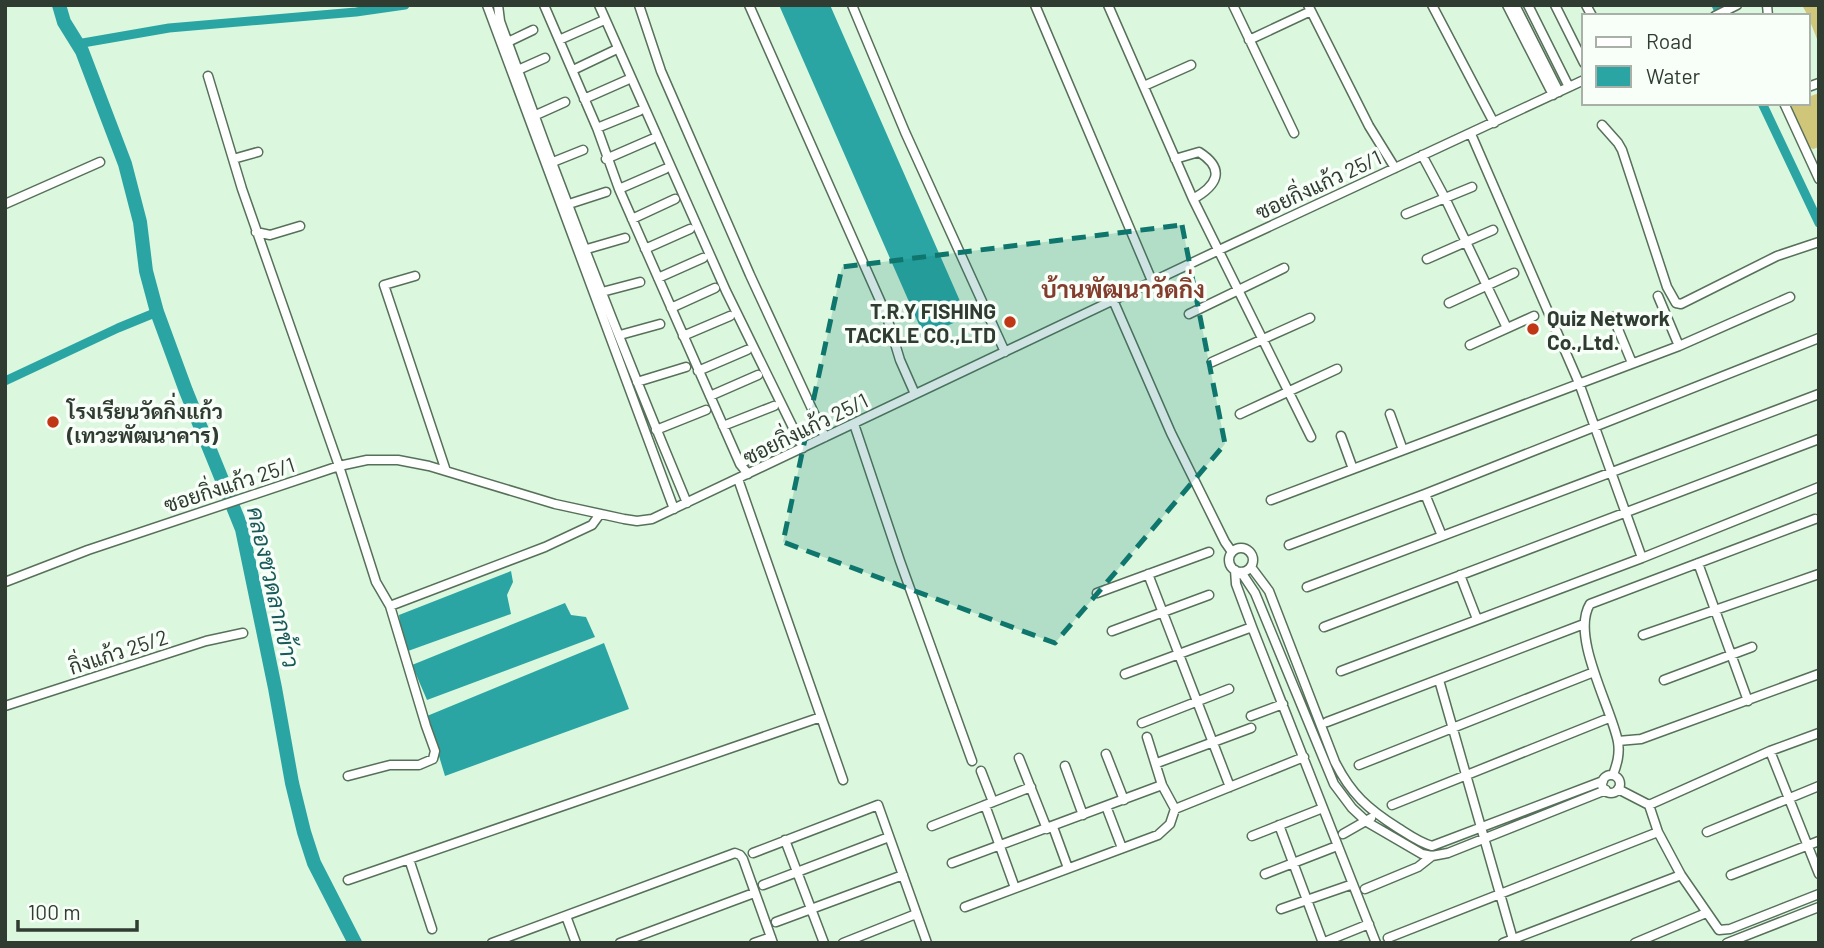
<svg xmlns="http://www.w3.org/2000/svg" width="1824" height="948" font-family="Barlow,Sarabun,sans-serif">
<rect width="100%" height="100%" fill="#dbf7de"/>
<!-- green -->
<path fill="#cfc679" d="M1802 5H1819V44L1808 16Z
M1819 93V147L1813 149 1809 147 1791 110 1792 104 1808 103V97Z"/>
<!-- water -->
<path fill="#2aa5a4" d="M779 5H830L967 317 924 336Z
M511 571 513 582 507 595 511 614 408 651 401 636 399 615Z
M565 603 571 615 586 617 595 637 427 700 412 665Z
M604 643 629 709 445 776 427 716Z"/>
<g fill="none" stroke-linecap="round" stroke-linejoin="round">
<!-- canal -->
<path stroke="#2aa5a4" stroke-width="9" d="M1716 5 1721 16
M77 44 169 28 356 12 405 5
M1762 103 1819 223
M5 381 118 328 157 312"/>
<!-- river -->
<path stroke="#2aa5a4" stroke-width="14" d="M59 5 64 22 82 51 125 164 140 222 146 271 157 312 186 391 242 529 275 688 292 783 304 832 314 863 355 943"/>
<!-- minor casing -->
<g stroke="#57705a" stroke-width="11">
<path id="minor" d="M487 5 674 509
M498 5 500 21C558 183 621 345 687 503
M544 5 597 128 619 189 740 464 748 474
M599 5 726 291 803 448
M639 5 661 71 750 275 825 437
M749 5 886 314 900 360 915 394
M852 5 905 132 1005 352
M1035 5 1152 281
M1108 5 1193 199 1311 437
M1233 5 1294 133
M1308 5 1369 126 1395 168
M1432 5 1494 123
M1507 5 1553 95
M1515 5 1559 92
M1528 5 1569 87
M1555 5 1584 63
M1586 5 1592 16
M1767 5 1768 16
M1715 16 1737 5
M559 40 602 21
M1249 40 1311 11
M508 42 533 30
M518 70 545 58
M573 70 615 50
M208 76 242 189 339 466 376 582 390 606 426 726 435 751 433 759 419 765H390L348 776
M1144 86 1191 65
M1808 87 1819 83
M584 99 627 80
M1784 103 1819 179
M536 115 565 102
M1602 125 1618 143 1622 150 1667 287 1676 303 1681 304 1777 256 1819 242
M597 128 639 111
M1471 134 1579 383 1642 558
M1422 155 1445 198 1507 328
M233 159 258 152
M606 159 652 139
M1175 159 1199 152C1227 170 1216 186 1193 199
M553 162 583 150
M619 189 665 169
M5 204 100 162
M569 204 606 192
M1406 214 1472 187
M632 219 675 199
M256 232 270 235 300 226
M587 249 625 238
M645 249 690 229
M1427 259 1493 230
M415 276 384 285 446 471
M658 278 703 258
M602 292 640 282
M1658 296 1679 346
M1113 300 1171 433 1225 542 1232 552
M1449 303 1514 273
M671 308 715 288
M1189 314 1284 268
M1613 317 1632 363
M620 335 660 324
M683 336 730 316
M1470 345 1534 316
M1212 362 1310 318
M698 371 747 350
M637 382 686 367
M710 396 758 375
M1240 414 1337 369
M1390 414 1403 450
M854 424 900 561 972 761
M723 426 774 406
M656 430 706 410
M1341 436 1353 469
M740 464 787 440
M738 479 843 780
M1425 494 1442 536
M1271 500 1679 346 1790 297
M1289 545 1425 494 1819 338
M1229 560a12 12 0 1 1 24 0a12 12 0 1 1-24 0Z
M1698 563 1748 701
M1251 567 1269 591 1335 762C1351 794 1368 809 1398 828 1409 835 1420 843 1432 846L1603 781
M1235 570 1236 584 1252 627 1376 943
M1241 572 1255 593 1334 784 1352 808 1367 822 1422 854 1432 856 1448 853 1606 790
M1148 574 1230 787
M1460 575 1477 619
M5 582 88 550 339 466 367 460H398L429 466 555 504 624 519 637 521 652 519 1219 250 1584 80
M1307 587 1819 394
M1097 593 1209 552
M390 606 545 547 592 525 600 514
M1324 627 1819 439
M1112 631 1209 595
M1643 635 1819 574
M1341 671 1642 558 1819 487
M1125 674 1252 627
M1439 680 1514 943
M1664 680 1752 647
M5 706 206 641 243 633
M1251 716 1283 704
M1327 722 1584 624
M1142 723 1229 689
M1147 737 1162 785 1175 809 1304 757
M1618 741 1641 739 1819 674
M1770 751 1819 874
M1106 754 1124 800
M1019 758 1047 829
M1157 763 1251 728
M1359 765 1594 672
M1065 766 1083 815
M981 771 993 802
M1613 775C1617 764 1620 754 1618 742 1612 709 1570 636 1590 604L1815 519
M1602 784a9 9 0 1 1 18 0a9 9 0 1 1-18 0Z
M1618 789 1649 805 1658 832 1681 875 1719 930 1730 929 1819 894
M985 805 1015 888
M1392 805 1609 718
M1649 805 1770 751 1819 733
M1106 806 1122 848
M1279 825 1323 943
M932 826 1031 787
M1053 827 1068 868
M1707 832 1819 786
M1343 834 1371 818
M1252 836 1323 808
M785 840 824 943
M753 853 878 805 927 943
M409 859 432 929
M952 863 1162 785
M1265 874 1337 846
M1731 875 1819 841
M348 880 821 717
M763 885 889 837
M1365 889 1418 867 1432 856
M965 907 1158 835 1170 824 1175 809
M1281 909 1353 884
M566 916 576 943
M776 922 903 875
M1388 938 1658 832
M492 943 735 853 740 855 743 859 773 943
M620 943 754 893
M754 943 771 937
M843 943 916 914
M1322 943 1369 924
M1503 943 1681 875
M1635 943 1706 913
M1727 943 1819 907"/>
</g>
<!-- minor -->
<use href="#minor" stroke="#fff" stroke-width="8"/>
</g>
<!-- marked area -->
<path fill="#0f766e" fill-opacity="0.2" stroke="#0f766e" stroke-width="5" stroke-dasharray="14 9" stroke-linejoin="round" d="M1182 225 1225 444 1055 643 783 542 842 267Z"/>
<!-- markers -->
<g fill="#c13716" stroke="#f8fef8" stroke-width="2.5">
<circle cx="1010" cy="322" r="7"/>
<circle cx="1533" cy="329" r="7"/>
<circle cx="53" cy="422" r="7"/>
</g>
<g text-anchor="middle" dominant-baseline="central" stroke-width="7" stroke-linejoin="round" paint-order="stroke">
<!-- street labels -->
<g font-size="21" fill="#303b31" stroke="#f8fef8">
<text transform="translate(1318 184) rotate(-25)">ซอยกิ่งแก้ว 25/1</text>
<text transform="translate(805 428) rotate(-26)">ซอยกิ่งแก้ว 25/1</text>
<text transform="translate(229 484) rotate(-18)">ซอยกิ่งแก้ว 25/1</text>
<text transform="translate(118 651) rotate(-18)">กิ่งแก้ว 25/2</text>
</g>
<!-- poi labels -->
<g font-size="21" font-weight="bold" fill="#303b31" stroke="#f8fef8" text-anchor="start">
<text x="996" y="310" text-anchor="end">T.R.Y FISHING<tspan x="996" dy="24">TACKLE CO.,LTD</tspan></text>
<text x="1547" y="317">Quiz Network<tspan x="1547" dy="24">Co.,Ltd.</tspan></text>
<text x="67" y="410">โรงเรียนวัดกิ่งแก้ว<tspan x="67" dy="24">(เทวะพัฒนาคาร)</tspan></text>
</g>
<!-- water labels -->
<g font-size="23" font-style="italic" fill="#185959" stroke="#f8fef8">
<text transform="translate(274 587) rotate(77)">คลองชวดลากข้าว</text>
</g>
<!-- quarter labels -->
<g font-size="24" font-weight="bold" fill="#823d2d" stroke="#f8fef8">
<text x="1123" y="288">บ้านพัฒนาวัดกิ่ง</text>
</g>
</g>
<!-- border -->
<rect width="1824" height="948" fill="none" stroke="#303b31" stroke-width="14"/>
<!-- legend -->
<rect x="1582" y="14" width="228" height="91" fill="#f8fef8" stroke="#a8b0a8" stroke-width="2"/>
<rect x="1596" y="37" width="35" height="10" fill="#ffffff" stroke="#a8b0a8" stroke-width="2"/>
<text x="1646" y="49" font-size="21" fill="#303b31">Road</text>
<rect x="1596" y="66" width="35" height="21" fill="#2aa5a4" stroke="#a8b0a8" stroke-width="2"/>
<text x="1646" y="84" font-size="21" fill="#303b31">Water</text>
<!-- scale -->
<path d="M18 920v10h119v-10" fill="none" stroke="#303b31" stroke-width="3.5"/>
<text x="28" y="920" font-size="21" fill="#303b31" stroke="#f8fef8" stroke-width="5" paint-order="stroke">100 m</text>
</svg>
